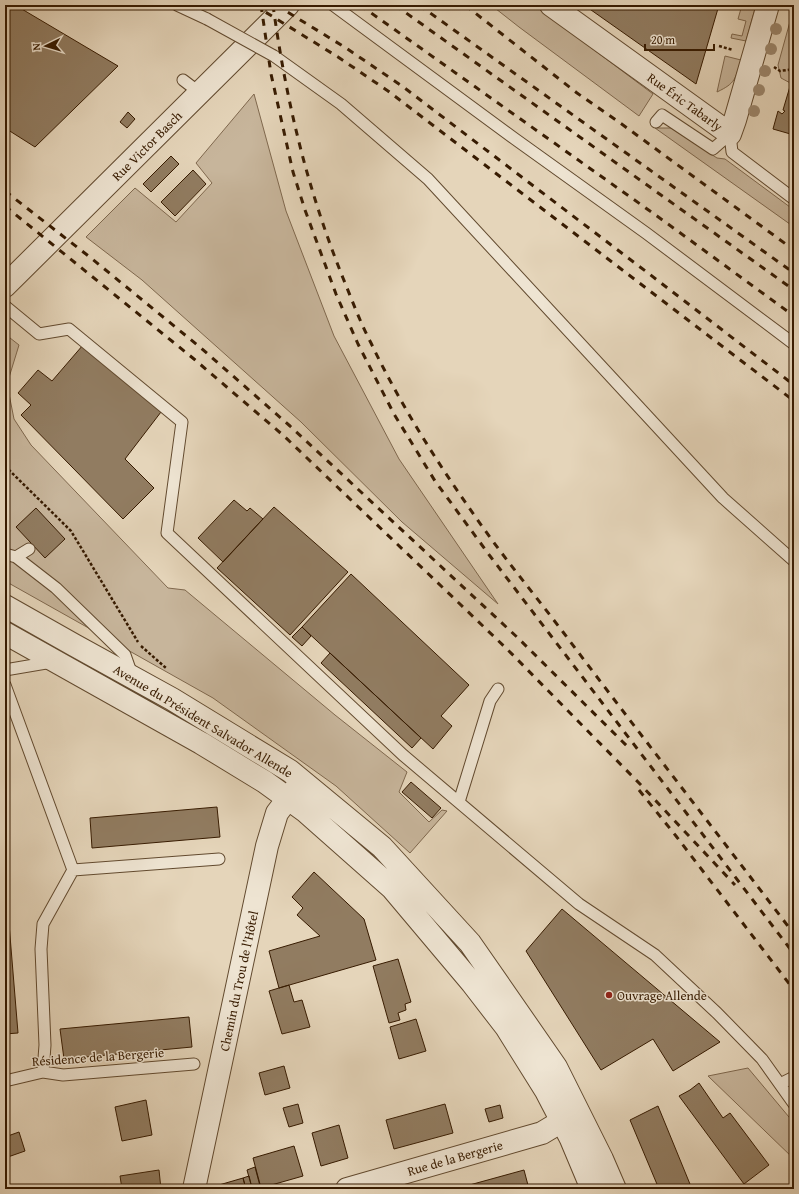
<svg xmlns="http://www.w3.org/2000/svg" width="799" height="1194" font-family="'Gentium Book Plus',serif">
<rect width="100%" height="100%" fill="#e5d5ba"/>
<filter id="stains"><feTurbulence type="fractalNoise" baseFrequency=".005" numOctaves="4"/><feColorMatrix values="0 0 0 0 .2 0 0 0 0 .09 0 0 0 0 .02 0 0 0 .5 -.17"/></filter>
<radialGradient id="worn" r=".72"><stop offset=".6" stop-color="#630" stop-opacity="0"/><stop offset="1" stop-color="#630" stop-opacity=".3"/></radialGradient>
<!-- green -->
<path fill="#c7b59b" stroke="#7f684e" d="M491 5H534L653 94 639 116 519 27Z
M742 5H756L746 41 731 38 732 34 742 36 746 21 738 19Z
M794 7V85L781 78 778 65Z
M725 56 741 60C735 79 736 83 717 92Z
M254 94 286 211 334 336 399 459 498 604 402 522 301 422 142 280 86 237 135 188 176 222 212 183 196 163Z
M655 128H671L717 158 725 159 794 210V227Z
M5 334 19 345 7 384 14 419 31 445 168 588 185 590 335 715 407 772 399 792 429 822 442 810 447 811 410 853 336 786 213 698 5 581Z
M748 1068 794 1123V1159L708 1076Z"/>
<!-- building -->
<path fill="#917c61" stroke="#371b01" d="M5 5H15L118 66 35 147 5 128V118L6 114 5 113Z
M584 5H719L696 84Z
M791 83 794 85V135L773 129 778 111 782 114 785 111 783 110Z
M128 112 135 119 127 128 120 122Z
M171 156 179 164 151 192 143 184Z
M193 170 206 184 175 216 161 202Z
M83 345 161 412 125 459 154 488 123 519 21 415 31 405 18 393 38 370 52 381Z
M234 500 247 511 250 508 263 519 223 562 198 538Z
M274 507 348 572 290 635 217 568Z
M36 508 65 539 45 558 16 527Z
M351 574 469 685 441 716 452 726 433 749 302 627Z
M302 627 311 636 302 646 292 637Z
M330 653 421 738 412 748 321 663Z
M411 782 441 808 432 818 402 792Z
M217 807 220 837 92 848 90 818Z
M314 872 364 919 376 960 279 988 269 951 320 936 297 915 303 908 292 897Z
M5 875 18 1033 5 1034Z
M562 909 720 1042 673 1071 653 1039 601 1070 526 951Z
M398 959 411 1002 405 1004 406 1010 398 1013 400 1020 389 1023 373 966Z
M289 985 294 1002 302 1000 310 1027 282 1034 269 991Z
M189 1017 192 1047 64 1059 60 1029Z
M416 1019 426 1051 399 1059 390 1027Z
M284 1066 290 1088 265 1095 259 1073Z
M699 1083 723 1118 730 1113 769 1165 744 1184 679 1096 690 1090Z
M146 1100 152 1135 122 1141 115 1107Z
M298 1104 303 1123 289 1127 283 1108Z
M445 1104 453 1133 394 1149 386 1120Z
M500 1105 503 1118 489 1122 485 1109Z
M658 1106 692 1189H659L630 1120Z
M339 1125 348 1158 321 1166 312 1133Z
M19 1132 25 1151 5 1158V1137Z
M294 1146 303 1176 261 1188 253 1158Z
M255 1167 260 1186 252 1188 247 1170Z
M159 1170 161 1189H122L120 1176Z
M524 1170 529 1189H455Z
M249 1176 252 1188 253 1189H246L243 1178Z
M243 1178 246 1189H220L219 1185Z"/>
<g fill="none" stroke-linecap="round" stroke-linejoin="round">
<!-- service casing -->
<g stroke="#624a2f" stroke-width="13">
<path id="service" d="M177 5 207 19
M333 5 515 139 646 233 794 344
M274 56 341 104 428 179 723 498 794 561
M183 80 200 93
M656 122 662 115 713 149 730 134
M730 134 732 152 794 199
M5 306 39 334 69 329 182 422 167 533 403 755 579 904 655 955 717 1013 762 1059 794 1104
M5 554 16 557 56 588 125 655 132 675
M16 557 29 549
M5 670 52 662
M5 685 73 870 219 859
M459 802 490 701 498 689
M43 1072 45 1045 41 949 43 924 73 870
M5 1081 43 1072 63 1075 194 1064
M780 1084 794 1077"/>
</g>
<!-- minor casing -->
<g stroke="#624a2f" stroke-width="24">
<path id="minor" d="M551 5 730 134 735 120 768 5
M194 1189 267 846 277 813 300 783
M347 1189 542 1133 562 1121"/>
</g>
<!-- tertiary casing -->
<g stroke="#624a2f" stroke-width="24">
<path id="tertiary" d="M5 286 288 5
M5 606 74 645 172 699 290 771 382 847 470 943 556 1067 602 1159 615 1189
M5 633 201 743 265 782 305 811 392 888 472 983 506 1027 546 1091 571 1139 592 1189"/>
</g>
<!-- path -->
<path stroke="#371b01" stroke-width="2.5" stroke-dasharray="3 2" stroke-linecap="butt" d="M719 46 733 50
M774 67 780 71 794 69
M5 466 71 531 138 642
M141 646 166 668"/>
<!-- service -->
<use href="#service" stroke="#eee4d2" stroke-width="11"/>
<!-- minor -->
<use href="#minor" stroke="#eee4d2" stroke-width="22"/>
<!-- tertiary -->
<use href="#tertiary" stroke="#eee4d2" stroke-width="22"/>
<!-- rail -->
<path stroke="#371b01" stroke-width="3" stroke-dasharray="7 7" stroke-linecap="butt" d="M254 5 338 57 388 91 794 401
M261 5 271 74 293 172 305 210 336 294 358 344 394 414 435 481 490 556 794 954
M273 5C286 101 307 188 343 278 352 300 360 322 371 343 400 404 438 464 477 519 504 558 534 594 563 632 639 733 717 833 794 934
M276 5 346 48 402 86 648 273 794 385
M360 5 657 216 794 316
M395 5 794 290
M419 5 794 273
M465 5 577 93 623 125 794 250
M5 191 91 258 201 348 290 426 518 638 631 750
M5 206 194 359 284 436 507 649 641 785 735 885
M639 790 676 836 794 990"/>
<!-- service-bridge casing -->
<g stroke="#624a2f" stroke-width="13" stroke-linecap="butt">
<path id="service-bridge" d="M207 19 274 56"/>
</g>
<!-- service-bridge -->
<use href="#service-bridge" stroke="#eee4d2" stroke-width="11"/>
</g>
<!-- trees -->
<g fill="#9d886e">
<circle cx="776" cy="29" r="6"/>
<circle cx="771" cy="49" r="6"/>
<circle cx="765" cy="71" r="6"/>
<circle cx="759" cy="90" r="6"/>
<circle cx="754" cy="111" r="6"/>
</g>
<!-- markers -->
<circle fill="#8f2418" stroke="#eee4d2" stroke-width="1.5" cx="609" cy="995" r="4"/>
<g text-anchor="middle" dominant-baseline="central" stroke-width="3" stroke-linejoin="round" paint-order="stroke">
<!-- street labels -->
<g font-size="13" fill="#371b01" stroke="#eee4d2">
<text transform="translate(685 102) rotate(36)">Rue Éric Tabarly</text>
<text transform="translate(147 146) rotate(-45)">Rue Victor Basch</text>
<text transform="translate(203 721) rotate(31)">Avenue du Président Salvador Allende</text>
<text transform="translate(239 981) rotate(-78)">Chemin du Trou de l'Hôtel</text>
<text transform="translate(98 1057) rotate(-4)">Résidence de la Bergerie</text>
<text transform="translate(455 1158) rotate(-16)">Rue de la Bergerie</text>
</g>
<!-- poi labels -->
<g font-size="13" fill="#371b01" stroke="#eee4d2" text-anchor="start">
<text x="617" y="995">Ouvrage Allende</text>
</g>
</g>
<!-- margin -->
<rect width="799" height="1194" fill="none" stroke="#e5d5ba" stroke-width="20"/>
<rect x="6" y="6" width="787" height="1182" fill="none" stroke="#371b01" stroke-width="2"/>
<rect x="10" y="10" width="779" height="1174" fill="none" stroke="#371b01"/>
<!-- north arrow -->
<g transform="translate(46 46) rotate(265)" stroke="#eee4d2" stroke-width="3" paint-order="stroke">
<path d="M0-3L7 15L0 10L-7 15Z" fill="#371b01"/>
<text y="-6" font-size="11" font-weight="bold" text-anchor="middle" fill="#371b01">N</text>
</g>
<!-- scale -->
<path d="M645 44v6h69v-6" fill="none" stroke="#371b01" stroke-width="2"/>
<text x="651" y="44" font-size="12" fill="#371b01" stroke="#eee4d2" stroke-width="3" paint-order="stroke">20 m</text>
<rect width="100%" height="100%" filter="url(#stains)"/>
<rect width="100%" height="100%" fill="url(#worn)"/>
</svg>
